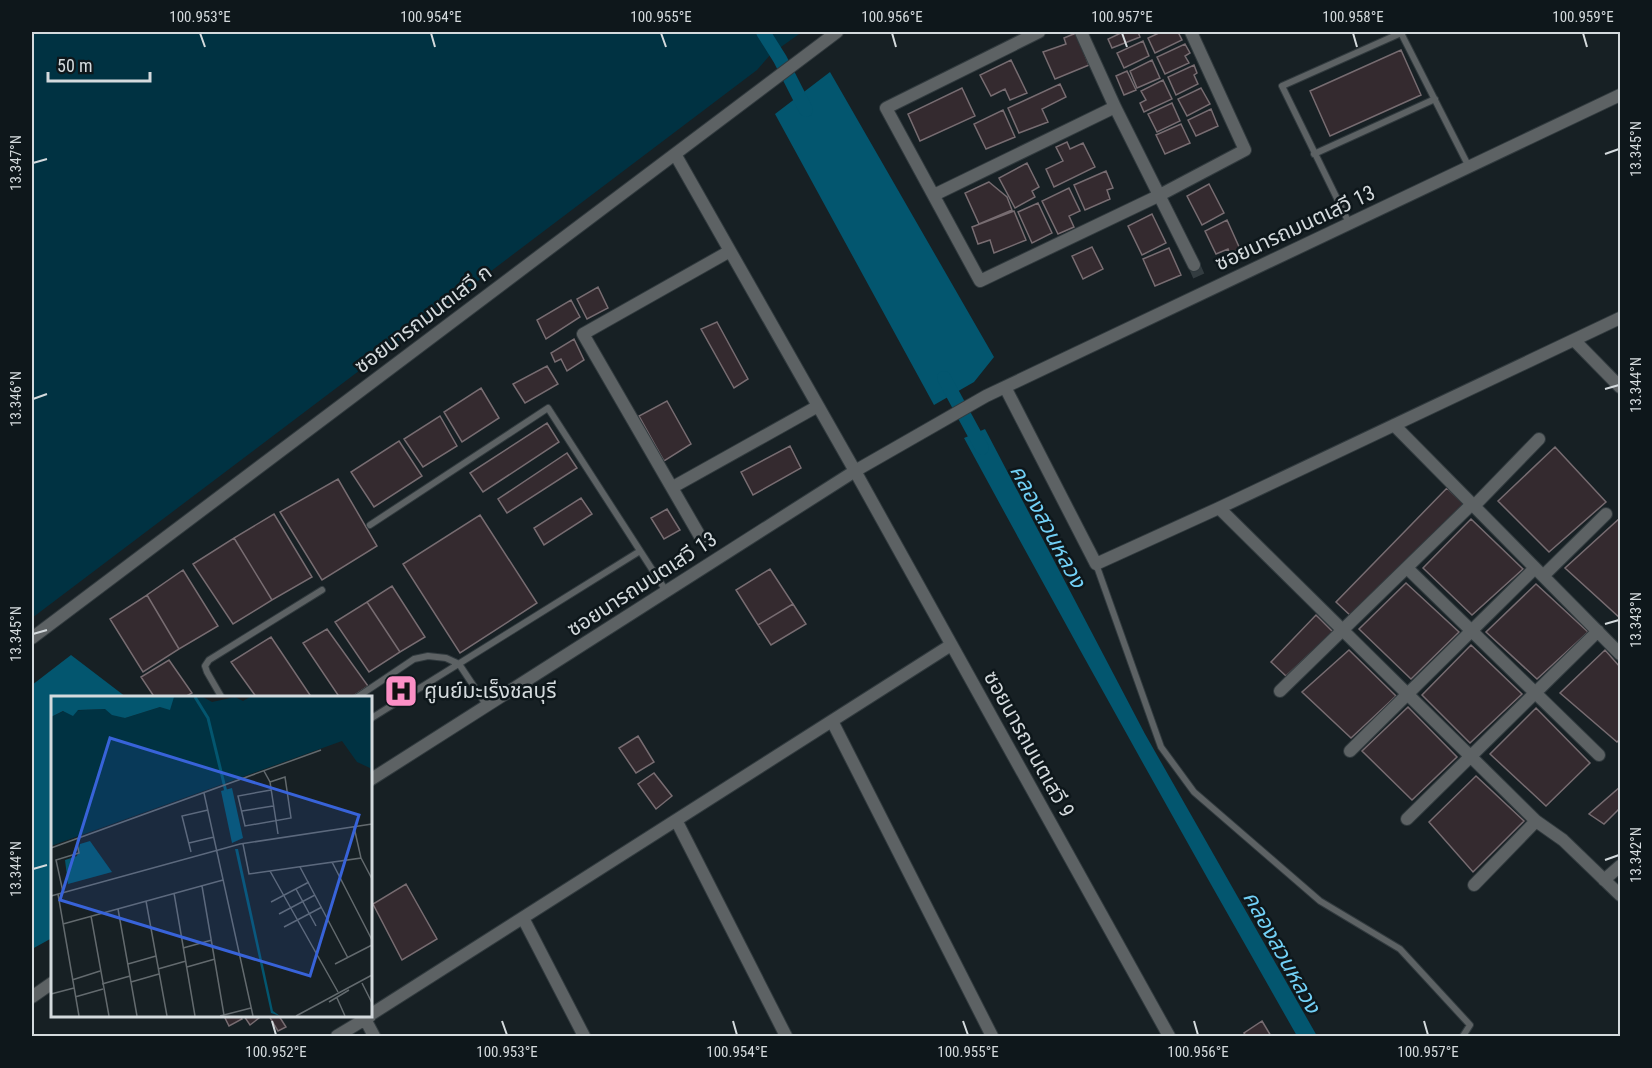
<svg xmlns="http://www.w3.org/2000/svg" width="1652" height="1068" font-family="'Roboto Condensed','Noto Sans Thai',sans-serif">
<rect width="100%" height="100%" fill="#172024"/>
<!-- green -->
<path fill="#003242" d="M32 32H802L771 54 757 70 32 618Z"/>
<!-- water -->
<path fill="#03566f" d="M830 72 994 357 974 382 934 405 775 114Z
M985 429 1145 734 1317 1036H1297C1184 838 1073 639 964 438Z
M71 655 126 697 52 698V938L32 949V685Z"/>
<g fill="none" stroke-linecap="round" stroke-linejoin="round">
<!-- canal -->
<path stroke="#03566f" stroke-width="14" d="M763 32 780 59 806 110
M944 378 982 448"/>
</g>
<!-- building -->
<path fill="#342a2f" stroke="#776c71" stroke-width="1.5" d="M1123 32H1138L1140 37 1112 48 1108 39Z
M1161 32H1178L1182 40 1155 53 1148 38Z
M1076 33 1089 65 1055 79 1043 52 1066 44 1064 38Z
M1143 41 1149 56 1124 68 1117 53Z
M1185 44 1190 53 1185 56 1189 63 1165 74 1157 57Z
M1401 50 1421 95 1330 136 1310 91Z
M1011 60 1027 93 1010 100 1005 89 991 96 980 75Z
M1152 60 1160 78 1137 88 1130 71Z
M1194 65 1197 73 1194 75 1198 84 1176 95 1168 77Z
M1127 71 1136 90 1124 95 1116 76Z
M1163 80 1172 99 1144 112 1140 103 1146 100 1141 91Z
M1060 84 1066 97 1042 109 1048 122 1019 133 1008 108Z
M962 88 975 116 920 141 908 114Z
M1201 88 1210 104 1187 116 1178 99Z
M1172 103 1180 121 1157 132 1148 114Z
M1211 109 1218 126 1196 136 1188 120Z
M1003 110 1015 137 986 149 974 124Z
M1181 124 1190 143 1165 154 1156 135Z
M1067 142 1070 149 1083 143 1095 167 1054 187 1046 169 1063 161 1056 147Z
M1027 163 1039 187 1032 191 1035 197 1015 208 999 178Z
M1106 171 1113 188 1107 190 1110 199 1085 210 1074 185Z
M989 182 1007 197 1012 210 979 224 965 193Z
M1209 184 1224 213 1202 225 1187 196Z
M1069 188 1080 211 1069 216 1074 227 1058 234 1042 201Z
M1038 203 1052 233 1032 243 1018 212Z
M1014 211 1026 240 994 253 990 240 978 244 972 227Z
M1152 214 1166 243 1142 255 1128 226Z
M1227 220 1240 249 1230 254 1228 249 1216 254 1205 231Z
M1092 247 1103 269 1083 279 1072 256Z
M1169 248 1181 275 1155 286 1143 259Z
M598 287 608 308 587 319 577 299Z
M571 300 580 317 546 339 537 320Z
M717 322 748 379 734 388 701 329Z
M574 339 584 360 567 371 561 359 555 362 551 353Z
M547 366 558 384 525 403 513 384Z
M481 388 499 418 462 442 444 412Z
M667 401 691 444 664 461 639 416Z
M440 416 457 446 423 467 404 439Z
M547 423 559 442 483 492 470 473Z
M399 441 422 476 374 507 351 472Z
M790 446 801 468 753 495 741 472Z
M1555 447 1606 502 1549 552 1498 501Z
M567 453 577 468 507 513 498 499Z
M338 479 377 546 322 580 280 512Z
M1447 488 1464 504 1352 617 1336 602Z
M581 498 592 514 544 545 534 528Z
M667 509 680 530 664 539 651 518Z
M274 514 312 577 272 600 234 538Z
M480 515 537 603 460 653 403 564Z
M1620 518V618L1565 568Z
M1471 519 1523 569 1472 615 1423 568Z
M234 538 272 600 233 624 193 564Z
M770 569 793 604 758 625 736 590Z
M183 570 218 626 179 649 147 595Z
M1406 583 1459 632 1411 679 1359 629Z
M1536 584 1588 632 1537 679 1486 632Z
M392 586 425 637 400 652 367 602Z
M147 595 179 649 143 672 110 619Z
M367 602 400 652 369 672 335 622Z
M793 604 806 624 771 645 758 625Z
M1316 615 1333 632 1286 676 1271 662Z
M327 629 368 686 350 698H340L303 643Z
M271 637 312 698H257L231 662Z
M1471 645 1522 694 1470 743 1422 695Z
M1349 650 1396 696 1351 738 1302 692Z
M1605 650 1620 667V739L1617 742 1560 693Z
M169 660 192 693 183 698H155L141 677Z
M1408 707 1457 757 1412 800 1362 751Z
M1536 708 1590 763 1546 806 1490 754Z
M638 736 654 762 636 773 619 748Z
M654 773 672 796 656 809 638 784Z
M1476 776 1524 821 1473 872 1429 822Z
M1620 787V808L1604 824 1589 814Z
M406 884 437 939 402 960 373 904Z
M224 1016H240L242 1019 229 1026Z
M244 1016H257L259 1018 250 1025Z
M269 1016H279L286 1027 278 1031Z
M1262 1021 1271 1036H1246L1244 1033Z"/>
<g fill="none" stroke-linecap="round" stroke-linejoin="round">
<!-- minor-tunnel -->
<path stroke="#333c40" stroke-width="12" stroke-dasharray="12 6" stroke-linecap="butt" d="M1194 265 1201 281"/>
<!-- service casing -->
<g stroke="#313a3e" stroke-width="8">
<path id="service" d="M1314 154 1435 99
M1349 223 1282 86 1401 33 1469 167
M370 525 548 408 666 591
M1096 564 1161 747 1194 792 1320 901 1400 949 1470 1025 1463 1036
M222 698 207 672 205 666 209 660 322 590
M356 698 414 659 428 656 446 658 459 664 487 706
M370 719 640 551"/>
</g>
<!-- minor casing -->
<g stroke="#313a3e" stroke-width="14">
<path id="minor" d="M1039 32 886 108 980 281 1158 196 1245 150 1191 32
M1081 32 1115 107 1194 265
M675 154 855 471 1169 1036
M934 195 1115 107
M1574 340 1620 387
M1005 387 1096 564 1219 508 1620 318
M1394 425 1620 654
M673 487 818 406
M1474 506 1539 439
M1219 508 1536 821 1563 840 1620 895
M701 538 583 334 730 251
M1407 568 1599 755
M1543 576 1606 514
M32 638 837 32
M1280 691 1472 504
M832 721 992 1036
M1350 751 1535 568
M370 780 855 471 986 396 1620 95
M1407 819 1598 631
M676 820 786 1036
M1604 880 1620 866
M1474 885 1536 821
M523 918 584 1036
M32 997 52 983
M370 1015 951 645
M365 1019 374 1036
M337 1036 370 1016"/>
</g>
<!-- service -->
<use href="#service" stroke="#5d6264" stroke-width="6"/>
<!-- minor -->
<use href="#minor" stroke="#5d6264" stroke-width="12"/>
</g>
<!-- ticks -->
<path fill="none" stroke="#d4dadd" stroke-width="2" d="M200 33 205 47M431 33 435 47M661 33 666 47M892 33 896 47M1122 33 1127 47M1353 33 1357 47M1583 33 1587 47M1605 154 1619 149M33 163 47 159M1605 389 1619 385M33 399 47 394M1605 624 1619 620M33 634 47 630M1605 860 1619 855M33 869 47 865M272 1021 276 1035M502 1021 507 1035M733 1021 737 1035M963 1021 968 1035M1194 1021 1198 1035M1424 1021 1428 1035"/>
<!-- icons -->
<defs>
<g id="hospital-square" transform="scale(1.725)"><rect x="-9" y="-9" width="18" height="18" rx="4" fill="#fb8fc5" stroke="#0e171b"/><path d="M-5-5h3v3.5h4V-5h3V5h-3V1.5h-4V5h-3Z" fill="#111"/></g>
</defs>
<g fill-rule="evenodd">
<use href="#hospital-square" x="401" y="691"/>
</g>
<g text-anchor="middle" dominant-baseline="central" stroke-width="5" stroke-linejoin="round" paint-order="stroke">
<!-- street labels -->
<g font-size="21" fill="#d4dadd" stroke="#0e171b">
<text transform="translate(1295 228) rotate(-25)">ซอยนารถมนตเสวี 13</text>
<text transform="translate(423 319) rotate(-37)">ซอยนารถมนตเสวี ก</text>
<text transform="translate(642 584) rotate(-33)">ซอยนารถมนตเสวี 13</text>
<text transform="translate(1029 744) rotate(61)">ซอยนารถมนตเสวี 9</text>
</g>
<!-- poi labels -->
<g font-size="21" fill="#d4dadd" stroke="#0e171b" text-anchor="start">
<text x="424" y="691">ศูนย์มะเร็งชลบุรี</text>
</g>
<!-- water labels -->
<g font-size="22" font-style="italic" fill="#72d0f6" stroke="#0e171b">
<text transform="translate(1048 526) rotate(62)">คลองสวนหลวง</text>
<text transform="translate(1282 952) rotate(61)">คลองสวนหลวง</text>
</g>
</g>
<!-- overview -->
<g transform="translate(51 696)">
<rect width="321" height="321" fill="#172024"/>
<path d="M123 1H152L161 6 184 1 192 5 199 1H321V87L319 72 306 66 291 45 0 150V21L13 15 54 13 74 22 109 11Z" fill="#003242"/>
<path d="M0 1H123L119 14 109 11 74 22 61 19 54 13 27 14 22 20 12 15 0 21ZM181 92 192 142 181 147 170 95ZM39 145 61 176 17 188 14 164 26 160 29 148ZM184 153H187L222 315 229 320 220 317Z" fill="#03566f"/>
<path fill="none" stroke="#03566f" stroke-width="3" d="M144 1 157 22 175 96"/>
<path fill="none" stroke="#636a6e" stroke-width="1.5" d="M213 75 219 86 227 138M219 86 234 81 240 122 194 130 187 100 220 94M153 97 202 320M191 115 222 110M138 147 163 141M192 148 198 178 310 162 303 131M0 152 270 54M140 156 131 120 157 114M310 162 321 183M281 166 321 244M249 171 297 262M219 175 287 296M151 190 173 319M245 193 265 230M12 196 5 164 28 157 26 147M123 197 144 320M7 198 28 320M0 200 189 148 321 128M95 205 116 320M220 206 258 186M67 213 86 320M228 218 264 199M40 220 58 320M12 228 172 184M233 231 271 211M132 252 161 244M77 268 105 260M284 268 321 249M136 271 164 263M107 273 135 265M21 284 49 275M80 286 108 278M311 287 321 307M51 288 79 280M0 298 23 292M24 301 52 293M286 302 294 320M278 306 298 294M169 320 200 312M245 320 321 279"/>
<path fill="#3863d9" fill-opacity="0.15" stroke="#3863d9" stroke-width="3" d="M59 42 308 119 259 280 9 204Z"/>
<rect width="321" height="321" fill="none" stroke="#d4dadd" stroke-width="3"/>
</g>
<!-- border -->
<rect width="1652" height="1068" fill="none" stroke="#0e171b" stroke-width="66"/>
<!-- scale -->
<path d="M48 72v9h102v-9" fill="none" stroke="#d4dadd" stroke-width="3"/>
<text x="57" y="72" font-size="18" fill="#d4dadd" stroke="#0e171b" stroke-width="4.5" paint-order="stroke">50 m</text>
<rect x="33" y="33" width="1586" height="1002" fill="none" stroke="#d4dadd" stroke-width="2"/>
<g font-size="15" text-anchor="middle" fill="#d4dadd">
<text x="200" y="22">100.953°E</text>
<text x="431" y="22">100.954°E</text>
<text x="661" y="22">100.955°E</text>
<text x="892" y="22">100.956°E</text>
<text x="1122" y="22">100.957°E</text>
<text x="1353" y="22">100.958°E</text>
<text x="1583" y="22">100.959°E</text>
<text transform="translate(1636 149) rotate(-90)" y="5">13.345°N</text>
<text transform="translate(16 163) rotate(-90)" y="5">13.347°N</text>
<text transform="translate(1636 385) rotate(-90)" y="5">13.344°N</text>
<text transform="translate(16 399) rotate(-90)" y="5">13.346°N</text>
<text transform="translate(1636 620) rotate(-90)" y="5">13.343°N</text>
<text transform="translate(16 634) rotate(-90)" y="5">13.345°N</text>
<text transform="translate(1636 855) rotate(-90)" y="5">13.342°N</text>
<text transform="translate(16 869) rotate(-90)" y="5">13.344°N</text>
<text x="276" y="1057">100.952°E</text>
<text x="507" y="1057">100.953°E</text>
<text x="737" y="1057">100.954°E</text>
<text x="968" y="1057">100.955°E</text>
<text x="1198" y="1057">100.956°E</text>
<text x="1428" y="1057">100.957°E</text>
</g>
</svg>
